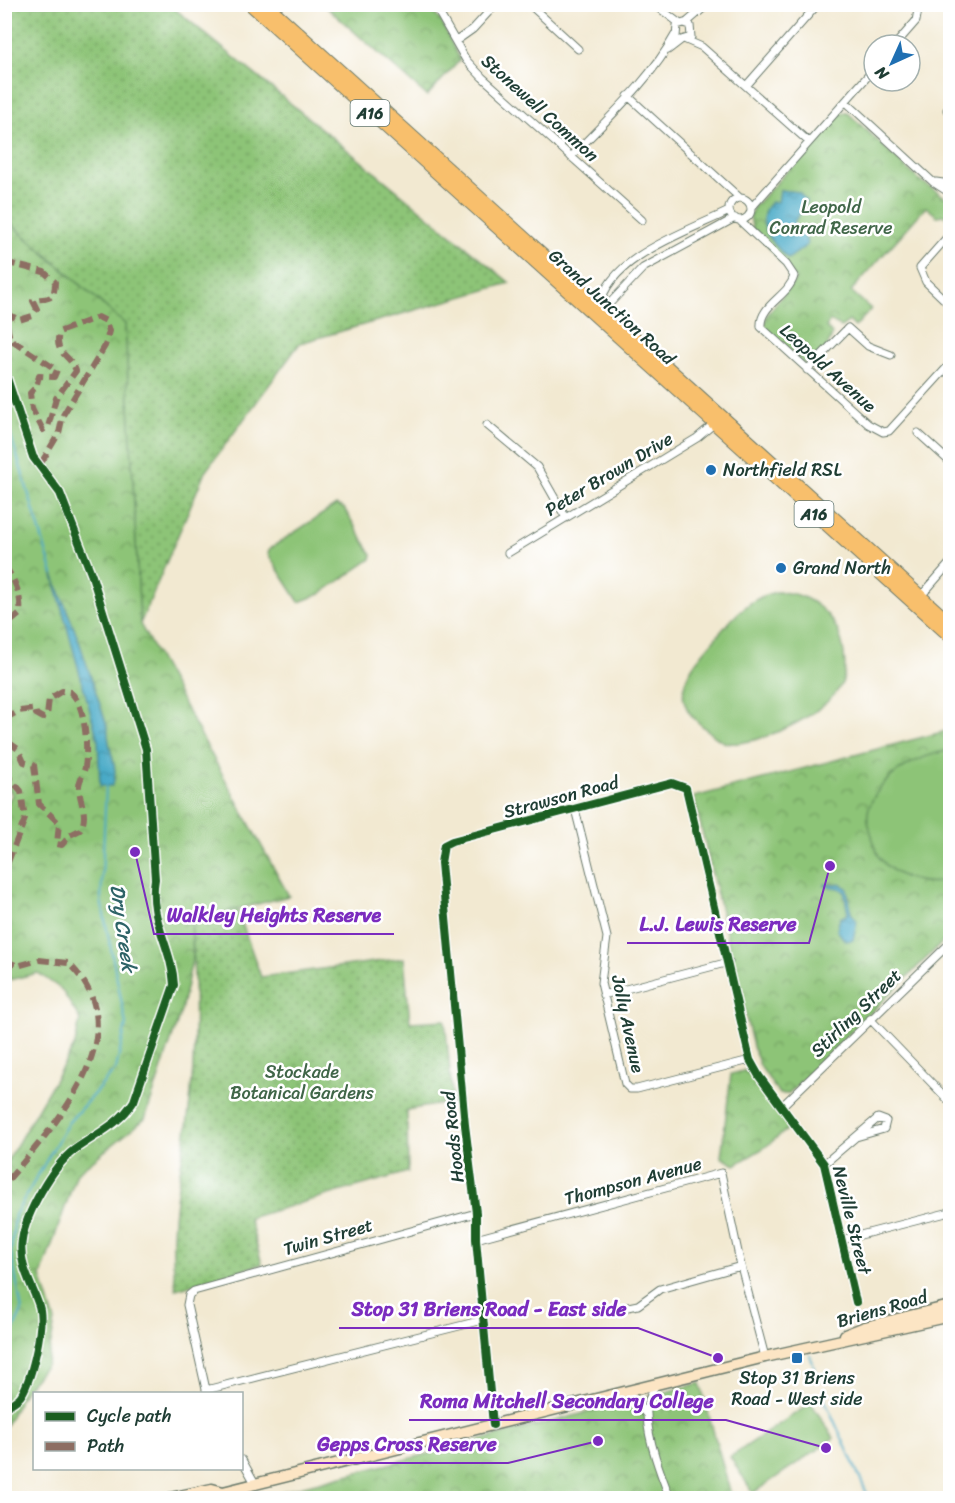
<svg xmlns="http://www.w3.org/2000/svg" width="955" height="1503" font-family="Sriracha,sans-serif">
<defs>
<pattern id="grass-dots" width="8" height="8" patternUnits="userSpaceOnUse" patternTransform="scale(1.5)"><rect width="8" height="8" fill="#8dc477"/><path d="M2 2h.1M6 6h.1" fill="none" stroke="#73a062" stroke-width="1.8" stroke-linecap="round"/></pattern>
<pattern id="park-crowns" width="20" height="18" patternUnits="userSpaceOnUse" patternTransform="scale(1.5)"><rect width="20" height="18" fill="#8dc477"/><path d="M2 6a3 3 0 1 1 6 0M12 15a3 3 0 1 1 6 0" fill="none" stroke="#73a062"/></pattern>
<pattern id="water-ripples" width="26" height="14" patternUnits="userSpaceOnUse" patternTransform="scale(1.5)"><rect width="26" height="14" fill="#48aac7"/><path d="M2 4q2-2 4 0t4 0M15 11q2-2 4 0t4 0" fill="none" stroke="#3b8ca2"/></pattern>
</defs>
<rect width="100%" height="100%" fill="#fff"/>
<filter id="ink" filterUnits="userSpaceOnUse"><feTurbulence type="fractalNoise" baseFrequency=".0167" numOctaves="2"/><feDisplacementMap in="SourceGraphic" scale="12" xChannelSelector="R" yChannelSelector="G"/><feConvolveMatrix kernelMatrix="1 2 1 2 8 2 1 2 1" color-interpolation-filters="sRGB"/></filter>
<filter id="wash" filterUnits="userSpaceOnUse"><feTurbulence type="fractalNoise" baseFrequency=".008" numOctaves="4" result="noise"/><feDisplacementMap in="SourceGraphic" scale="24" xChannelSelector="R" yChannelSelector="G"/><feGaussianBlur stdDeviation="1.35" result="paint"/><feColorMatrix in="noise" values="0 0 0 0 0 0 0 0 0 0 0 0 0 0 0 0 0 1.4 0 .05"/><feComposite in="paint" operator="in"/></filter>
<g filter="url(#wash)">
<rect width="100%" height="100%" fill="#f2e9d1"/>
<!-- grass -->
<path fill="url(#grass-dots)" stroke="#568056" stroke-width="1.5" d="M5 5H170L510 283 300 343 205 472 140 624 125 324 5 218Z
M237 909 261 977 404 958 410 1022 445 1020 453 1102 407 1110 408 1172 249 1218 262 1264 176 1289C167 1230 179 1183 187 1126 197 1058 196 989 191 921Z"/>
<!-- park -->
<path fill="url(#park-crowns)" stroke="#568056" stroke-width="1.5" d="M324 5H426L441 21 460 60 427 96Z
M842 112 848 113 918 179 948 199 950 203V221L944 215 937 216 926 207 851 291 871 309 855 327 849 321 841 327 830 321 826 327 832 334C831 345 814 364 803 363L765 327 766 316 796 279 752 228 750 216 753 208Z
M5 219 125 324 140 624 289 896 191 921 193 956 181 1011 145 1119 77 1173 41 1276 55 1321 47 1364 25 1390 5 1427V1165L75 1045 80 1019 61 989 38 973 5 981 4 808 12 795 4 780Z
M950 730V935L788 1094H779L760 1066 753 1047 694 797Z
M746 1070 789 1128 764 1148 735 1165 721 1157 731 1074Z
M700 1383 732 1498H258Z"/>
<!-- pitch -->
<path fill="#8dc477" stroke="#568056" stroke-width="1.5" d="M336 505 344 508 372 555 371 559 320 594 299 602 268 554 269 549Z
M776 592C812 592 839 617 844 653 845 664 846 675 841 685 826 714 758 747 726 743 716 739 708 731 700 724 663 693 696 661 718 635 734 616 751 597 776 592Z
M950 750V880C927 887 895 879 880 858 876 852 874 843 872 836 869 825 865 816 870 805 883 773 919 756 950 750Z
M811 1403 834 1438 753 1493 730 1457Z"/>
<!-- water -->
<path fill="url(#water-ripples)" stroke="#34747e" stroke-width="1.5" d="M780 190 799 192 806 201C802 221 781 218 806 239L807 245 788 259C775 246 751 222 771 202H778Z
M52 572 79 641 108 729C106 748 121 768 112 786H100L98 740Z
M825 884H840L847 888 851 913 857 921 853 940 845 941 837 930 840 918 848 914 844 891 839 888 824 886Z"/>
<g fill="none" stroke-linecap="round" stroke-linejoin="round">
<!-- stream -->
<path stroke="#48aac7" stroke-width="2" d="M4 413 53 574
M4 1350 22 1311 11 1252 15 1215 68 1123 116 1069 126 1024 101 900 106 785
M810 1355 819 1382
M822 1394 869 1498"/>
</g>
</g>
<g filter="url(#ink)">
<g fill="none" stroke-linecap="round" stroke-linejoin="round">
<!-- street casing -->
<g stroke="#69796b" stroke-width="9">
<path id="street" d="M434 4 466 60 482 77 642 220
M529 4 578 49
M654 4 679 23
M686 23 708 4
M686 40 702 47 809 142
M456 41 473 29 496 4
M895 45 916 21 919 4
M668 50 681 40 691 37 690 25 684 23 677 25 676 37
M746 86 818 4
M628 96 740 198
M846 102 933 182 950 193
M947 110 950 106
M571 157C607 119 650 81 675 35
M936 182 950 184
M729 209a11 11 0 1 1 22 0a11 11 0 1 1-22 0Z
M751 208 874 69
M729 211C689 231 608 257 600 306L611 302 643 268 735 218
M739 220 786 264 794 276C789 296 759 305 761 327L868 424 883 432 889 431 950 364
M950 234 920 268 926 282 950 305
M807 370 848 328 868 346 891 355
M487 425 537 467 566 518
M918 433 950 462
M508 553 697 438 716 422
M921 596 950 563
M575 809 607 937 601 983 625 1084 630 1089H637L750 1060
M603 995 729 962
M870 1019 950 1102
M782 1106 950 943
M824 1164 878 1118 886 1121 884 1129 856 1137
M476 1239 721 1173 741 1266 765 1357
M841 1240 950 1212
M609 1311 638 1305 660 1289 741 1266
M656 1384C651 1394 646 1404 647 1415 648 1441 661 1475 670 1498
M206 1390 483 1320
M626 1391 647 1415
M207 1394 187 1305 189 1295 194 1291 476 1213
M493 1425 476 1239V1213L465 1125 441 863 444 845 452 841 672 783 686 788 750 1060 759 1076 824 1164 856 1302
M242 1460 256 1485"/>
</g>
<!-- secondary casing -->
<g stroke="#69796b" stroke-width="13">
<path id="secondary" d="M845 1335 865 1327 950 1306
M170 1498 212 1489 223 1492
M212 1498 223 1492 765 1357 950 1316"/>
</g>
<!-- highway casing -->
<g stroke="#69796b" stroke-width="14">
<path id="highway" d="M250 4 950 636
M266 4 950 623"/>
</g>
<!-- street -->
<use href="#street" stroke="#fff" stroke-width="7"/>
<!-- secondary -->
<use href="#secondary" stroke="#fce5c4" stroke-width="10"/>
<!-- highway -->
<use href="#highway" stroke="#f8bf6c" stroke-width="12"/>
<!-- quiet -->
<path stroke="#8d6e63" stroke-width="6" stroke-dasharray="12 6" stroke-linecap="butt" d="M4 262 44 272 55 282C55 305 44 296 33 301L37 309 32 316 19 320 12 316 5 317 10 339 57 370 54 377 39 376 36 387 30 393 32 409 43 430 48 427 56 398 76 371C69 352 54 356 59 332L98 317 106 321 109 331 105 346 63 415 59 433 40 465
M4 565C15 580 22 595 20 614L4 627
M4 719 19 711 35 709 36 714 43 718 47 716 49 699 62 691 70 692C86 703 88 749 85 767 84 773 80 779 79 785 78 800 90 815 80 830L70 835 62 845 57 844 59 823 39 804 34 765 24 762 18 749 4 739
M4 771 21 791 25 819 4 872
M4 960 18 966 39 960 68 963C144 1035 51 1128 4 1185"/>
<!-- cycleway casing -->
<g stroke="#fff" stroke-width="11">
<path id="cycleway" d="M4 369 33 457 60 493 92 576 146 749 155 879C148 919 172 946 174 985L134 1101C119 1125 96 1134 74 1150 52 1167 26 1213 22 1240 18 1265 32 1284 39 1306 45 1324 32 1377 22 1394 19 1400 10 1404 4 1408
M493 1425 476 1239V1213L465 1125 441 863 444 845 452 841 672 783 686 788 750 1060 759 1076 824 1164 856 1302"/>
</g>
<!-- cycleway -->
<use href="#cycleway" stroke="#1b5e20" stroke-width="8"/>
</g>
</g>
<!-- markers -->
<g fill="#1f6fb2" stroke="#fff" stroke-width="2">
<circle cx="711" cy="470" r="6"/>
<circle cx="781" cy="568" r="6"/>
<rect x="791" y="1352" width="12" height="12" rx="3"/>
</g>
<g text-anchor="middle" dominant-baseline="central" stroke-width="5" stroke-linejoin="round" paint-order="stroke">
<!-- shield labels -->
<g fill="#fff" stroke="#627771" stroke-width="1.5">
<rect x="350.5" y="100" width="39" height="26" rx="4.5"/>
<rect x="794.5" y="501" width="39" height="26" rx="4.5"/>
</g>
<g font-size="16" font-weight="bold" fill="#1f3d34">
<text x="370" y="113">A16</text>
<text x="814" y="514">A16</text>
</g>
<!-- street labels -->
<g font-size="18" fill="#1f3d34" stroke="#fff">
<text transform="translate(540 108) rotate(42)">Stonewell Common</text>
<text transform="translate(612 307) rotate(42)">Grand Junction Road</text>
<text transform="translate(828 368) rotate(42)">Leopold Avenue</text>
<text transform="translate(609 474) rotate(-31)">Peter Brown Drive</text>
<text transform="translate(561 797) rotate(-15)">Strawson Road</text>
<text transform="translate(856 1013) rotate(-44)">Stirling Street</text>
<text transform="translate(628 1024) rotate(78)">Jolly Avenue</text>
<text transform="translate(453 1137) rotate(-96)">Hoods Road</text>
<text transform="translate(633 1181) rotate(-15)">Thompson Avenue</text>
<text transform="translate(852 1220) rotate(76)">Neville Street</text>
<text transform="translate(328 1237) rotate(-16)">Twin Street</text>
<text transform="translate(882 1309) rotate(-16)">Briens Road</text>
</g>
<!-- park labels -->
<g font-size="18" fill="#406648" stroke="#fff">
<text x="831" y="207">Leopold<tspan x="831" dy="21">Conrad Reserve</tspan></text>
<text x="302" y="1072">Stockade<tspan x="302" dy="21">Botanical Gardens</tspan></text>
</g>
<!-- poi labels -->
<g font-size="18" fill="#1f3d34" stroke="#fff" text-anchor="start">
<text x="723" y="470">Northfield RSL</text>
<text x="793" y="568">Grand North</text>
<text x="797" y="1378" text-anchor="middle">Stop 31 Briens<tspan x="797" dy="21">Road - West side</tspan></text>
</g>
<!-- water labels -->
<g font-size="20" font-style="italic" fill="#2d6367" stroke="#fff">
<text transform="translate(123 928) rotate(82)">Dry Creek</text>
</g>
</g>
<!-- callouts -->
<path fill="none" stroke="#7b2cbf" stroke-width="2" d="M135 852L154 934H394M830 866L809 943H627M718 1358L638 1328H339M826 1448L726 1420H409M598 1441L508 1463H305"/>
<g fill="#7b2cbf" stroke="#fff" stroke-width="2">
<circle cx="135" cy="852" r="6"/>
<circle cx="830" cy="866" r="6"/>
<circle cx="718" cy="1358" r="6"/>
<circle cx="826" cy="1448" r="6"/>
<circle cx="598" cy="1441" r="6"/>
</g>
<g font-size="20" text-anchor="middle" font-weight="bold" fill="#7b2cbf" stroke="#fff" stroke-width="5" stroke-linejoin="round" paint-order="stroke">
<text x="274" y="922">Walkley Heights Reserve</text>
<text x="718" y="931">L.J. Lewis Reserve</text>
<text x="489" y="1316">Stop 31 Briens Road - East side</text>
<text x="567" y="1408">Roma Mitchell Secondary College</text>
<text x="407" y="1451">Gepps Cross Reserve</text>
</g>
<!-- margin -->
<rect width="955" height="1503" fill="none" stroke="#fff" stroke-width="24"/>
<!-- legend -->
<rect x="33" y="1392" width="210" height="78" fill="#ffffff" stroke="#a5b1ae" stroke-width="1.5"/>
<rect x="45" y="1412" width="30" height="9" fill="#1b5e20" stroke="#a5b1ae" stroke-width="1.5"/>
<text x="87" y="1422" font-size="18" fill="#1f3d34">Cycle path</text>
<rect x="45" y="1442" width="30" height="9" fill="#8d6e63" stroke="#a5b1ae" stroke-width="1.5"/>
<text x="87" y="1452" font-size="18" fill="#1f3d34">Path</text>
<!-- north arrow -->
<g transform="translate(892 63) rotate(225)"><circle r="28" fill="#ffffff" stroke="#a5b1ae" stroke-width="1.5"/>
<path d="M0-4.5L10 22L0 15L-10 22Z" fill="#1f6fb2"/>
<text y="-9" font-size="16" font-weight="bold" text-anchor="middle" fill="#1f3d34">N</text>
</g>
</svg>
